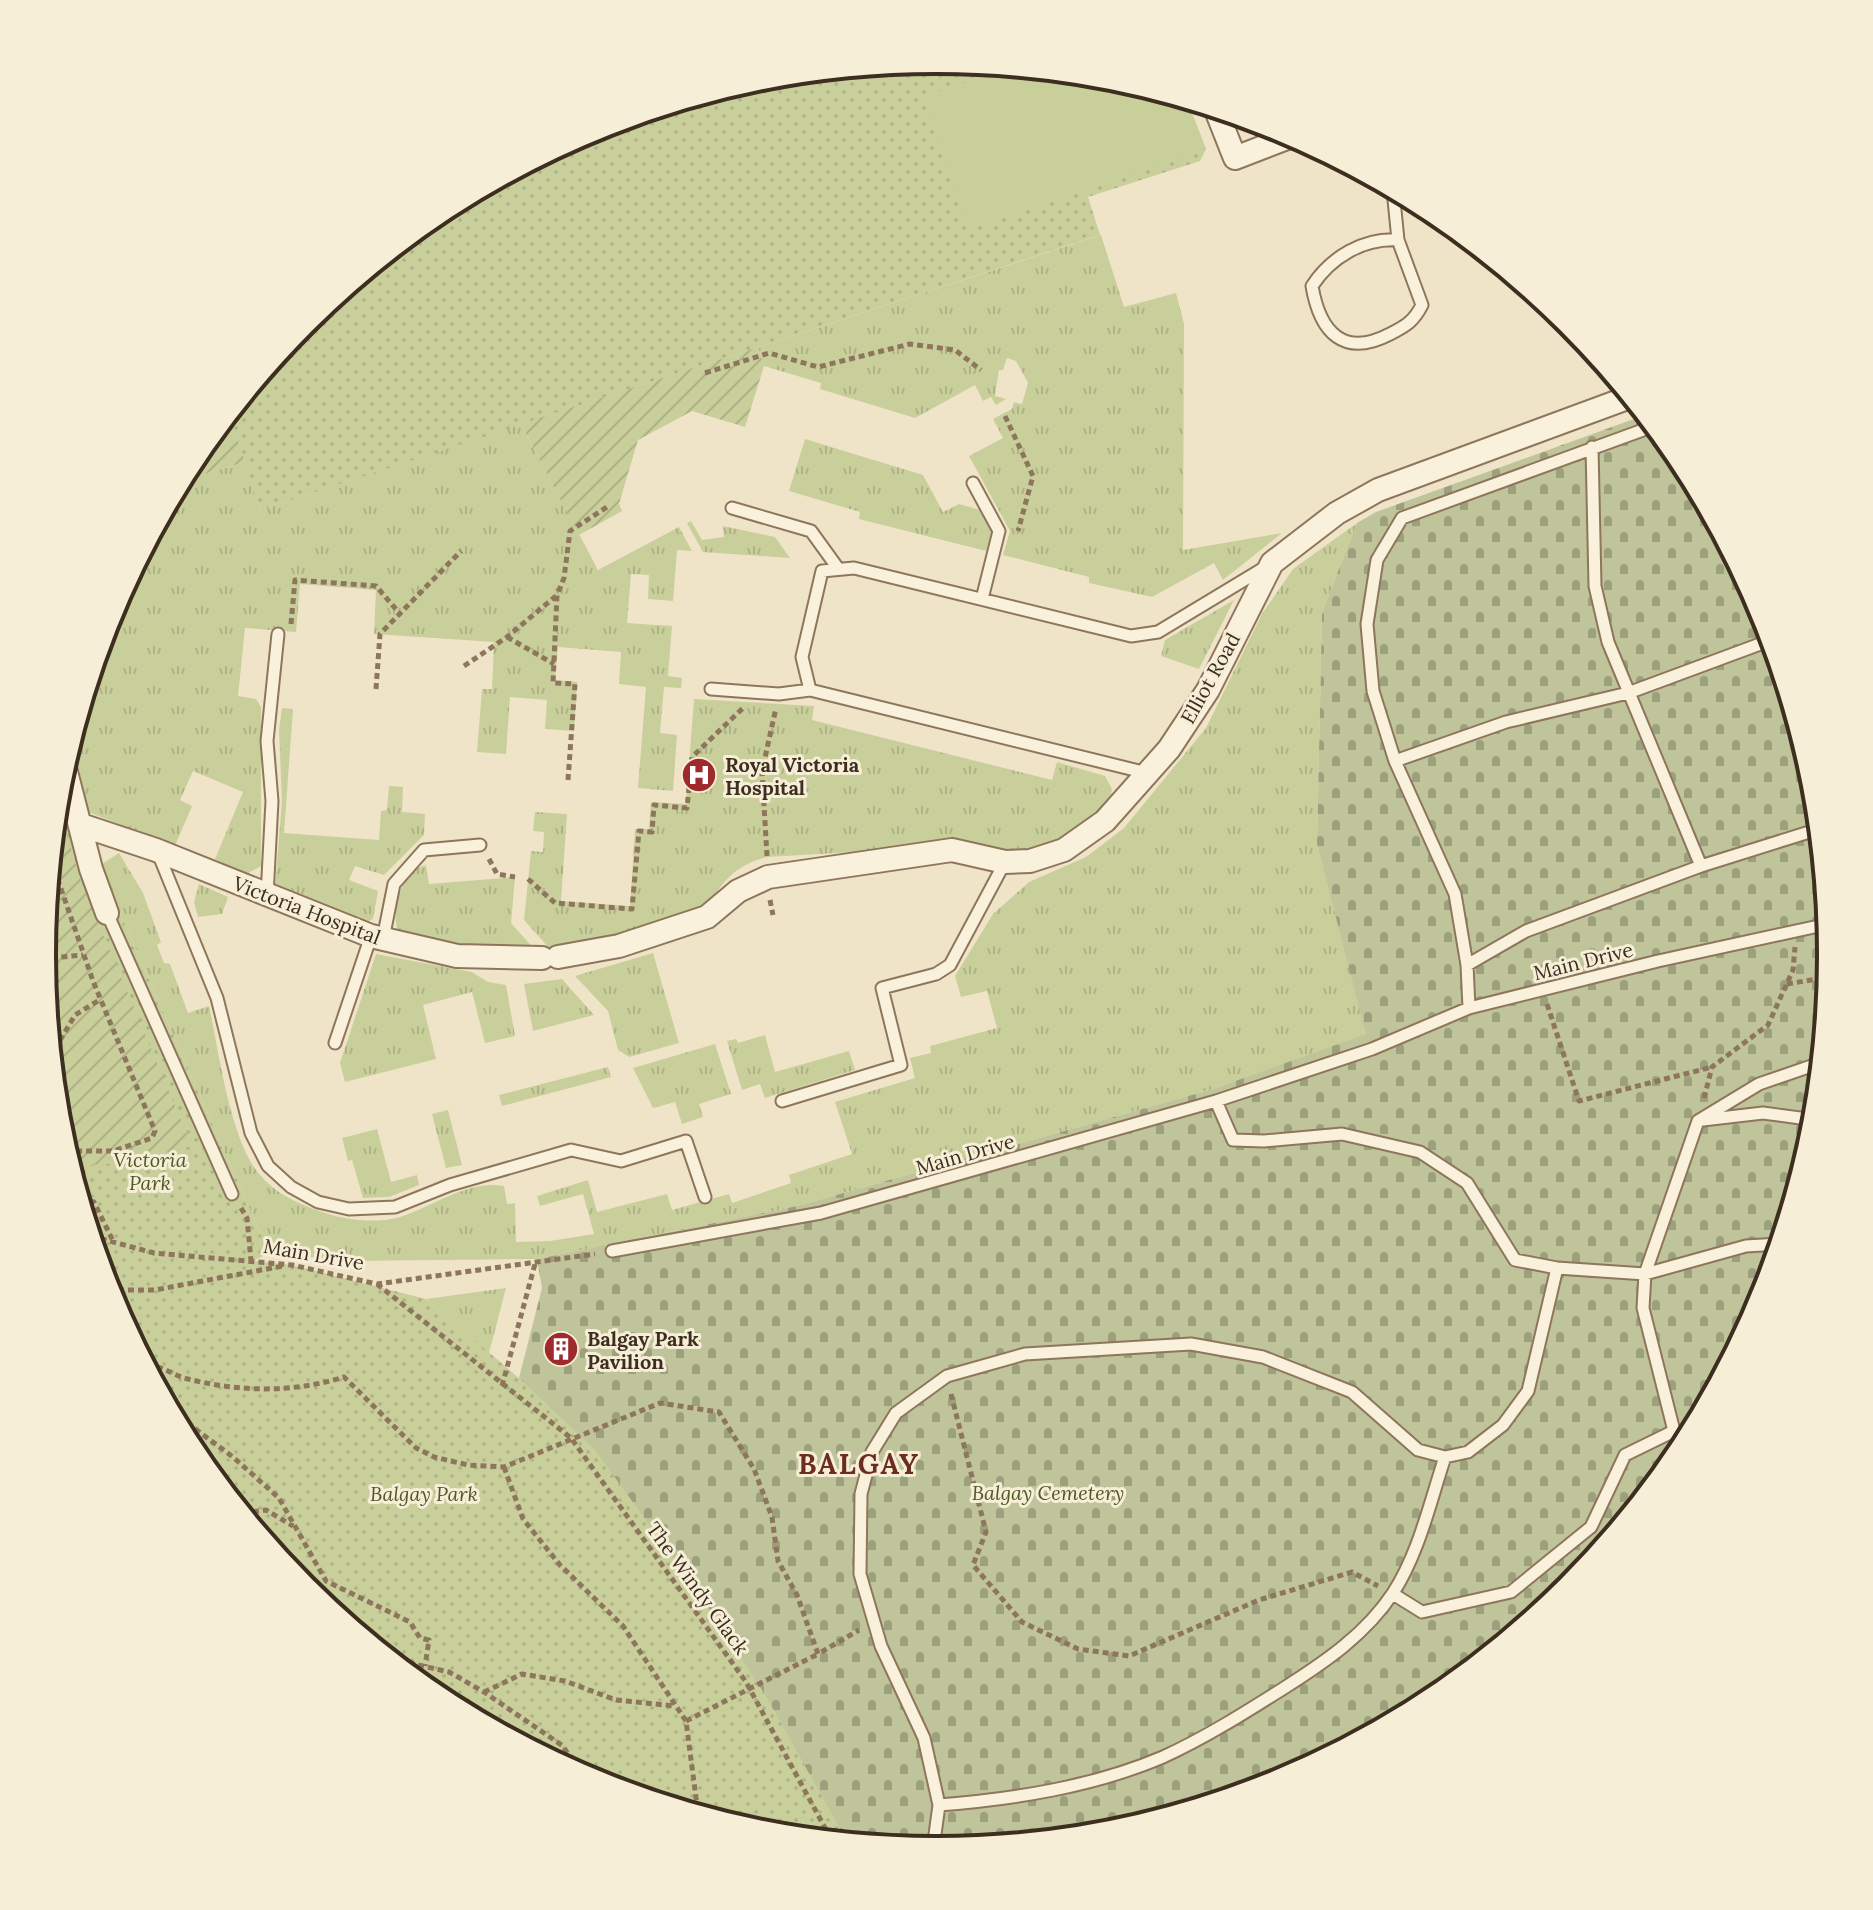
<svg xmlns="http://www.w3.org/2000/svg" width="1873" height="1910" font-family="Lora,serif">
<defs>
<pattern id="grass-tufts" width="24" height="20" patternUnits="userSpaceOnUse" patternTransform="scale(2)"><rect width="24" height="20" fill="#c9cf9b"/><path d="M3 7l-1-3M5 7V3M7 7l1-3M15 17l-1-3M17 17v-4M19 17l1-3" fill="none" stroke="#aeb285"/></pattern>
<pattern id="cemetery-stones" width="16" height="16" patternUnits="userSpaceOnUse" patternTransform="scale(2)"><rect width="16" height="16" fill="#bfc49a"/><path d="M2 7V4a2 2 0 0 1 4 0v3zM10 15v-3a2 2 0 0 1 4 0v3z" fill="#9ca07d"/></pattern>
<pattern id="park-dots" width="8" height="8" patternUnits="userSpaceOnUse" patternTransform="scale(2)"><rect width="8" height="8" fill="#c9cf9b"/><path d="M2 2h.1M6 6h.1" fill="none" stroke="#aeb285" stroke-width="1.8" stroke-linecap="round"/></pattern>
<pattern id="garden-furrows" width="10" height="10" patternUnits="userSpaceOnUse" patternTransform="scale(2)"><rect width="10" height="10" fill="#c9cf9b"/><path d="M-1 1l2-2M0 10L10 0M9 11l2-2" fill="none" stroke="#aeb285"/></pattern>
</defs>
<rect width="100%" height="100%" fill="#f0e4c8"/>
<!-- grass -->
<path fill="url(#grass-tufts)" d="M1101 235 1124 307 1176 293 1184 324 1183 550 1282 533 1223 580 1214 563 1152 597 1089 583V577L1003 555 1010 531 969 456 1003 438 993 419 1012 409 1014 402 1022 404 1028 383 1016 361 1007 358 1003 370H999L995 396 1006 399 996 405 991 397 983 401 975 385 915 418 820 389 821 383 764 366 758 347Z
M521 424 598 570 679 527 692 551 677 550 673 601 648 599 649 575 631 574 627 623 672 626 668 676 682 678 681 688 664 687 660 733 677 735 673 791 638 788 646 687 619 684 621 652 558 647 555 680 577 682 574 731 545 729 547 700 510 697 506 754 477 752 482 689H492L494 642 374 634 376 590 300 584 296 632 245 628 238 696 256 699 261 707V866L245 875 215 859 243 792 193 771 180 800 192 806 175 846 88 812 72 737 110 612 180 481 245 462 260 510Z
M805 439 923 475 943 512 959 504 980 510 992 532 986 551 859 519 860 512 789 491Z
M691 521 702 540 724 537 723 526 775 537 790 558 703 552 687 523Z
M1357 523 1322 613 1317 844 1367 1034 1213 1089 797 1206 537 1259 349 1261 269 1253 99 866 119 853 143 893 161 942 157 945 164 963 170 964 188 1013 209 1006C219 1051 230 1141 260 1175 276 1194 299 1204 322 1212 344 1220 377 1224 400 1217 435 1206 467 1180 504 1186L507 1204 515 1203 516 1242 550 1241 594 1234 583 1194 540 1206 537 1196 588 1180 597 1212 667 1194 672 1210 729 1194 732 1203 791 1183 789 1175 852 1154 835 1102 915 1078 910 1058 931 1053 930 1046 997 1028 987 991 961 997 955 976 993 914 1029 882 1086 857 1124 828 1206 728 1262 614 1293 569Z
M1234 600 1199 669 1161 656 1165 640Z
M694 699 814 706 812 720 1052 780 1057 762 1105 776 1112 789 1109 805 1065 840 1029 849H908L767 857C736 865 722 881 707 909L618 938 550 949 524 920 531 851 543 852 544 832 533 831 535 812 567 814 561 901 630 906 635 829H649L651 802 686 804Z
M282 708 293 709 284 833 379 840 381 811 387 810 389 786 403 787 402 812 425 814 424 835 384 875 355 866 349 880 378 891 373 919 362 924 275 888 282 801 279 730Z
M426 865 429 884 515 877 511 923 534 949 432 942 399 933C389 913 402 870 426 865Z
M199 884 228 897 222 914 198 917 194 902Z
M653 953 679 1043 629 1057 618 1050 608 1011 575 976Z
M376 954 472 972 488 982 506 985 515 1036 485 1043 472 992 423 1005 436 1059 345 1082 340 1063Z
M562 979 594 1015 533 1031 524 984Z
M765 1035 775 1072 849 1051 855 1070 765 1098 760 1084 742 1090 727 1041 736 1039 738 1043Z
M715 1044 731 1094 699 1104 703 1117 682 1124 675 1102 653 1108 633 1068Z
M608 1067 611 1077 502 1106 499 1095Z
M448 1110 462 1165 446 1168 432 1114Z
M377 1129 391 1182 417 1175 419 1185 389 1197 363 1198 352 1160 348 1161 342 1138Z
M506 1288 489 1353 426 1299Z"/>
<!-- cemetery -->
<path fill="url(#cemetery-stones)" d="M1645 415 1681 458 1763 613 1814 781 1831 955 1814 1130 1763 1298 1680 1452 1569 1588 1433 1699 1278 1782 1111 1832 936 1849 846 1841 519 1378 542 1288 537 1259 797 1206 1213 1089 1366 1034 1317 844 1322 613 1357 523 1376 512Z"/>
<!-- park -->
<path fill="url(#park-dots)" d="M937 61 1111 78 1187 101 1206 149 1200 161 1088 197 1100 235 260 510 229 414 304 322 440 211 595 128 762 78Z
M72 737 99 866 269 1253 253 1261 292 1265 426 1299 519 1378 595 1450 698 1592 764 1693 847 1841 762 1832 594 1781 439 1698 304 1587 193 1452 110 1297 59 1129 42 955 59 780Z"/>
<!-- garden -->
<path fill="url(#garden-furrows)" d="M758 347 764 366 745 427 692 411 638 440 619 504 622 511 579 535 521 424Z
M229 414 245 462 180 481 193 458Z
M57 801 81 882 192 1146 126 1163 70 1166 59 1129 42 955Z"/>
<!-- pitch -->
<path fill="#c9cf9b" d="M1009 68 1111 78 1187 101 1206 149 968 229 924 96Z"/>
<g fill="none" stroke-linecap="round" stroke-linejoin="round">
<!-- service casing -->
<g stroke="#8d765c" stroke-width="15">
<path id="service" d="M1393 190 1398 240 1422 305C1414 321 1406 326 1390 334 1344 358 1320 333 1312 286 1331 257 1363 238 1398 240
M1592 447 1595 586 1608 642 1701 866
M973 483 999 531 982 599
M732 508 811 531 837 567
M711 689 779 694 810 690
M1395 761 1506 722 1628 693 1771 640
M1147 773 810 690 802 657 822 571 854 568 1131 636 1158 632 1264 568
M158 853 217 998 251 1133 268 1166 291 1187 318 1202 349 1209 395 1207 450 1185 571 1150 621 1161 686 1141 705 1197
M267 896 272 801 267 741 278 634
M107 913 232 1194
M383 939 394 884 424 850 480 845
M1467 965 1526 931 1701 866 1819 829
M1469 1008 1467 965 1455 894 1395 761 1373 691 1367 624 1377 560 1402 518 1654 426
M335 1043 371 936
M782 1101 901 1065 882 988 936 974 950 965 1005 862
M1216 1101 1233 1140 1264 1141 1342 1134 1420 1152 1467 1183 1515 1260 1557 1268 1645 1274 1746 1246 1779 1244
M1703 1120 1763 1113 1815 1120
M612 1251 821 1213 1216 1101 1372 1049 1469 1008 1658 961 1828 924
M1685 1443 1674 1431 1643 1308 1645 1274 1698 1121 1759 1084 1820 1063
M1393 1594 1422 1612 1511 1592 1591 1527 1625 1455 1674 1431
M939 1805C1014 1799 1093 1787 1163 1757 1205 1738 1246 1712 1284 1688 1325 1662 1366 1634 1393 1593 1419 1553 1430 1502 1445 1457
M933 1849 939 1805 924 1738 881 1646 860 1574 861 1494 872 1452 896 1413 947 1376 1025 1354 1191 1344 1263 1357 1352 1392 1418 1450 1445 1457 1468 1452 1503 1425 1528 1391 1557 1268"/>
</g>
<!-- minor casing -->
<g stroke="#8d765c" stroke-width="26">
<path id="minor" d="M1216 110 1235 158 1292 136
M64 764 91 869 107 913
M81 825 156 850 371 936 457 956 542 958
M558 957 619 946 707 917 738 891 768 877 952 850 1005 862 1030 861 1064 850 1105 821 1169 749 1208 690 1272 563 1337 513 1378 490 1630 397"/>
</g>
<!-- path -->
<path stroke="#8d765c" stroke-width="5" stroke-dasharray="6 4" stroke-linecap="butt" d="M705 373 769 353 818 367 910 344 955 350 981 370
M1005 416 1033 476 1018 531
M291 624 295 580 376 586 401 615
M507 637 554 664
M464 666 507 637 556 596
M376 689 380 634 461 551
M568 780 575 684 553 683 557 595 564 578 570 531 607 507
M767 856 762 771 776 708
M489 859 497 874 515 877
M51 860 93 981 155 1131 152 1138 113 1151H66
M528 879 555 903 632 909 639 831 652 832 654 805 687 808 692 757 744 707
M770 900 773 915
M42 955 50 958 83 955
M1787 984 1829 977
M1547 1004 1579 1101 1712 1067
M51 1043 59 1042 75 1015 101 999
M1704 1098 1712 1067 1768 1025 1793 970 1795 947
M80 1199 94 1202 113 1241
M241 1208 247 1218 251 1261
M91 1236 154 1253 292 1265 377 1284 595 1254
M377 1284 571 1438 746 1682 831 1839
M108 1290H155L283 1266
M147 1366C163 1365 173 1376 188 1379 240 1392 293 1393 344 1377L416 1448 434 1457 468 1465 504 1467 660 1403 719 1412 754 1469 772 1517 778 1561 797 1595 818 1654 859 1630
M502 1386 535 1264
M951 1394 986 1532 973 1565 1022 1622 1078 1649 1129 1656 1259 1600 1352 1572 1378 1586
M171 1411 233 1457 279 1498 326 1581 410 1622 420 1638 429 1640 425 1666
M504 1467 523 1519 560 1565 623 1626 686 1721 698 1813
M243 1513 266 1510 293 1526
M389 1658 449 1672 484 1692 563 1746 580 1774
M484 1692 522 1674 565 1681 616 1700 675 1706"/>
<!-- service -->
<use href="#service" stroke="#faf1dc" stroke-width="11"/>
<!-- minor -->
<use href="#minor" stroke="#faf1dc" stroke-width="22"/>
<!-- path-bridge -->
<path stroke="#8d765c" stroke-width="5" stroke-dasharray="6 4" stroke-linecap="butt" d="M686 1721 818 1654"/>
</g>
<!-- icons -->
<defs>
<g id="hospital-disc" transform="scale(1.8)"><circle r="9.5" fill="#9e2a2b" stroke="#f7eed8"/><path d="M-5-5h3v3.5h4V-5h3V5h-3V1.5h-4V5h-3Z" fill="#fff"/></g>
<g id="building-disc" transform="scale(1.8)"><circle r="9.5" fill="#9e2a2b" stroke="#f7eed8"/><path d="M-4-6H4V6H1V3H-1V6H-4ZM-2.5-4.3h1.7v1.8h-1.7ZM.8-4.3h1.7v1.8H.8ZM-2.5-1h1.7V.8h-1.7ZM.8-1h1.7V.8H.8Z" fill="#fff"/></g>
</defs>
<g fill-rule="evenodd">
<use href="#hospital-disc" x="699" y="775"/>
<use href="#building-disc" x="561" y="1349"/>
</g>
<g text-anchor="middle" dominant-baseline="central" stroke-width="6" stroke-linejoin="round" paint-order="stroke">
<!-- street labels -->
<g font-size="20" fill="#3d2e20" stroke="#f7eed8">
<text transform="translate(1210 678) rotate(-61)">Elliot Road</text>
<text transform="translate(307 910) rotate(21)">Victoria Hospital</text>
<text transform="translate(1583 961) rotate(-14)">Main Drive</text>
<text transform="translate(965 1154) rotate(-16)">Main Drive</text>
<text transform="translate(314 1254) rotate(10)">Main Drive</text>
<text transform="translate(698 1588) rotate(54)">The Windy Glack</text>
</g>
<!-- poi labels -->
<g font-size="20" font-weight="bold" fill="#3d2e20" stroke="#f7eed8" text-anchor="start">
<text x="725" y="764">Royal Victoria<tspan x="725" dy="23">Hospital</tspan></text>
<text x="587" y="1338">Balgay Park<tspan x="587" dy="23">Pavilion</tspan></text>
</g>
<!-- park labels -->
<g font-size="20" font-style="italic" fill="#4d5a26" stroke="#f7eed8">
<text x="150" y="1159">Victoria<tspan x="150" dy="23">Park</tspan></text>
<text x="1048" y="1492">Balgay Cemetery</text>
<text x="424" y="1493">Balgay Park</text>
</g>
<!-- district labels -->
<g font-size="28" font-weight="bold" letter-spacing="2" fill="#6b2e1e" stroke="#f7eed8">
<text x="859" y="1464">BALGAY</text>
</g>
</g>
<!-- crop -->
<path d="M0 0H1873V1910H0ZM936 74H937A880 880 0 0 1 1817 954V956A880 880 0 0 1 937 1836H936A880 880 0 0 1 56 956V954A880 880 0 0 1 936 74Z" fill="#f7eed8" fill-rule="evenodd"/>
<path fill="none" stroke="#3d2e20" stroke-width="4" d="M936 74H937A880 880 0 0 1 1817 954V956A880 880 0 0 1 937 1836H936A880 880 0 0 1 56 956V954A880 880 0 0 1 936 74Z"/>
</svg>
